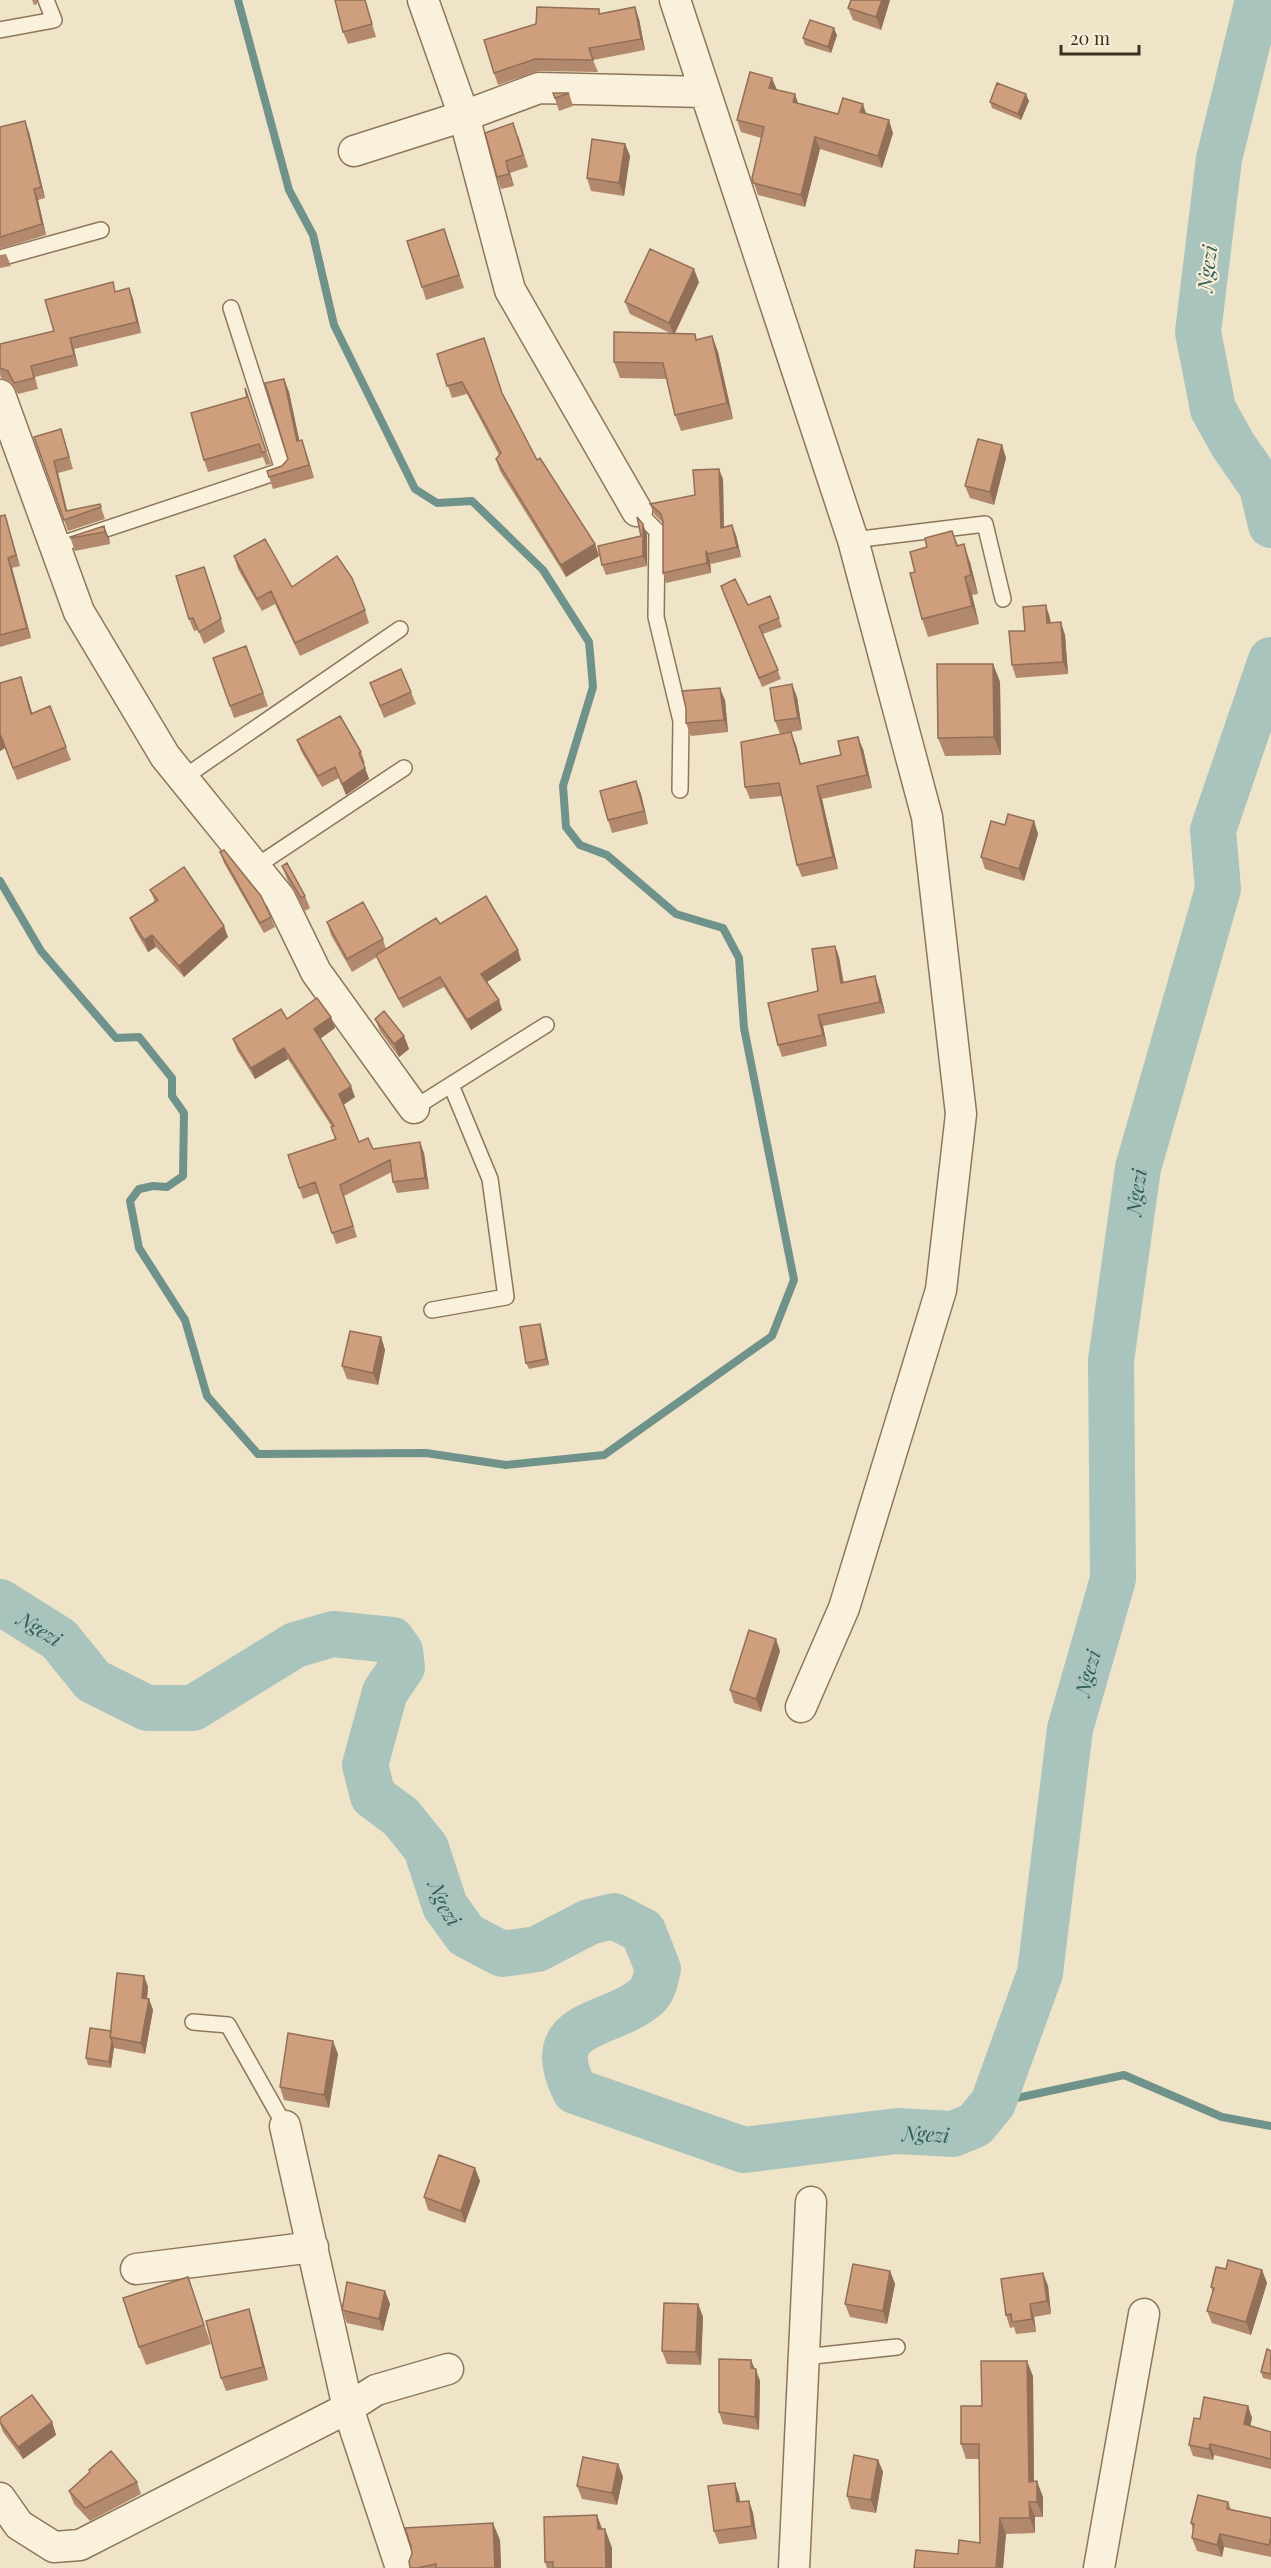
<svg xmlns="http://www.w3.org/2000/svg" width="1271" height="2568" font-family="'Playfair Display',serif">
<rect width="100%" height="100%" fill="#f0e4c8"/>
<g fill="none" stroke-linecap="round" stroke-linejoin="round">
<!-- stream -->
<path stroke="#6f938a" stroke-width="8" d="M0 881 41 951 116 1038 139 1037 172 1078V1096L184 1113 183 1176 167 1187 153 1186 139 1189 130 1201 139 1248 185 1320 207 1396 258 1454 426 1453 506 1465 604 1455 772 1336 794 1280 744 1028 739 958 723 928 676 914 607 855 580 845 566 827 563 786 593 687 589 642 543 570 472 501 437 503 415 489 334 325 313 235 289 190 238 0
M993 2103 1124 2075 1222 2117 1271 2126"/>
<!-- river -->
<g stroke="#a9c4bc" stroke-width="46">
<path d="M1258 0 1219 159 1198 332 1213 409 1233 445 1262 487 1271 525"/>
<path id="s1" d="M0 1602 59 1639 93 1681 147 1708H193L295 1645 333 1634 392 1640 400 1651 402 1667 385 1692 365 1765 373 1796 401 1817 426 1848 445 1906 466 1935 502 1954 537 1949 589 1922 614 1916 643 1931 658 1969C656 1977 654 1989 648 1995 612 2029 538 2018 575 2091L744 2150 897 2131 953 2134 975 2125 993 2103 1040 1973 1070 1729 1113 1579 1111 1361 1138 1168 1218 889 1213 830 1271 660"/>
</g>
<!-- service casing -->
<g stroke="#8d765c" stroke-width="18">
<path id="service" d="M0 30 54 20 46 0
M0 258 101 230
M637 511 657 531 656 617 681 721 680 790
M853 540 985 524 1003 599
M55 546 283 470 231 308
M183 778 400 629
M255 867 404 768
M414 1108 546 1025
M432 1310 506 1297 490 1179 451 1085
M193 2022 228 2025 285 2126
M804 2357 897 2347"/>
</g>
<!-- minor casing -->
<g stroke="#8d765c" stroke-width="33">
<path id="minor" d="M423 0 464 116 510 290 637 511
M675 0 853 540 927 817 961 1114 941 1290 844 1608 801 1707
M354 151 464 116 539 88 704 92
M0 395 79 612 165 756 280 898 316 972 414 1108
M285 2126 348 2408 401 2568
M136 2269 313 2247
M0 2498 19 2525 54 2547 80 2545 348 2408 376 2390 448 2369
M794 2568 811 2202
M1099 2568 1144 2314"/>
</g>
<!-- service -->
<use href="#service" stroke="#faf1dc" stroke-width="15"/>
<!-- minor -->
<use href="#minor" stroke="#faf1dc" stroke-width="30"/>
</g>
<!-- wall -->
<path fill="#b2896c" d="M32 0H37V4L34 5Z
M335 0H365L376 37 348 44 343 32Z
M890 0 881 30 853 20 848 8Z
M639 19 645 50 593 60 598 72 539 71 498 85 494 73Z
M837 35 831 53 805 45 803 38Z
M777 90 795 94 798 103 838 114H866L893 133 882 168 820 149 805 207 758 195 752 178 761 138 741 132 737 120Z
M553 93H569L573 106 559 111Z
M1029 101 1021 120 992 108 990 102Z
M0 127 29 132 45 198 38 200 46 235 0 249Z
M518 135 528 167 510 173 514 186 501 189 497 177Z
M625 144 630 156 624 196 591 191 587 178Z
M444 229 464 288 426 300 422 287Z
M6 254 11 266 0 268V255Z
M699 282 675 333 697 340 712 336 718 352 733 419 681 431 675 415 667 379 620 378 614 362 670 333 630 314 625 302Z
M129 288 133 299 141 333 74 349 78 366 35 377 38 389 18 394 11 382 1 378 0 374V344L54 331 116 291Z
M437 354 503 395 537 460 595 544 599 556 566 577 500 471 496 459 499 455 467 394 452 398Z
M284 379 289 392 299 440 306 452 314 478 273 489 267 471 282 466 288 459Z
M247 397 271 464 266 465 263 457 208 472 204 460Z
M61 429 65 441 73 469 58 473 67 511 100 504 105 519 68 531 34 437Z
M1002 445 1006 458 994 505 970 498 965 486Z
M723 479 724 527 736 535 741 557 711 564 710 561 711 573 666 583 663 573V523L654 514 650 504 695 495Z
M5 515 20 566 12 568 31 638 0 647V516Z
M643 524 647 535V566L606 575 602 565 641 536Z
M104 526 110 544 75 551 70 537Z
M952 531 958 545 970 562 978 594 972 595 979 624 928 637 922 619 915 572 927 547Z
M234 556 292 587 365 610 369 623 300 656 275 604 262 611 238 569Z
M209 580 225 632 204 644 198 630 194 631 189 619Z
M724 595 748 605 770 596 782 627 763 634 781 679 762 687Z
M1050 618 1051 623 1065 635 1068 674 1016 678 1012 665 1025 631Z
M246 646 268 706 234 718 213 658Z
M993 664 1000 682 1001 755 945 756 938 738Z
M21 677 32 713 50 706 71 760 17 780 5 748 0 751V683Z
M370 683 411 692 416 704 384 718Z
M797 697 802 730 780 734 775 721Z
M725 700 728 732 691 736 686 723Z
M297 740 361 752 365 763 363 764 369 779 346 795 339 778 322 787 301 751Z
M796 745 801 764 863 749 872 788 822 799 838 869 802 877 797 865 782 796 750 799 745 787Z
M636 781 641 794 648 824 612 833 608 820Z
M1034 821 1038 834 1024 881 985 869 981 857 1005 825Z
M220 852 271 917 275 927 264 933 224 863Z
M282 866 305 896 310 908 305 911 287 879Z
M150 890 228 937 184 977 156 947 148 952 135 930 130 918 155 902Z
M327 922 383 939 386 949 440 924 521 960 486 982 502 1010 471 1030 444 987 403 1008 380 965 377 957 352 972 331 935Z
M835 946 839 957 843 983 879 988 885 1013 823 1026 827 1046 782 1057 778 1045 818 991Z
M331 1017 335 1028 320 1039 355 1097 343 1105 359 1142 373 1149 424 1153 429 1189 397 1193 393 1182 392 1172 344 1196 357 1237 336 1244 319 1193 303 1199 299 1188 335 1139 331 1127H332L288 1059 255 1079 237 1050 233 1039 287 1019Z
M375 1019 404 1036 409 1049 399 1057 380 1031Z
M540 1324 542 1330 549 1365 529 1369 526 1363Z
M381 1337 385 1350 378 1385 347 1379 342 1366Z
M780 1651 761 1712 734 1703 730 1690Z
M144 1976 148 1987 147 1999H149L153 2010 145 2054 114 2048V2047L111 2068 88 2065 86 2058 111 2031Z
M338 2054 329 2108 284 2100 280 2087Z
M475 2168 480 2181 465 2223 428 2210 424 2197Z
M1226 2269 1262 2270 1267 2283 1251 2335 1212 2323 1207 2311 1213 2293 1211 2287Z
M890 2271 895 2284 887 2324 850 2317 845 2304Z
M1043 2273 1048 2286 1051 2314 1034 2317 1036 2332 1016 2334 1014 2327 1010 2328 1006 2315Z
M188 2277 211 2344 146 2365 139 2347Z
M385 2291 390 2304 383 2331 347 2323 342 2310Z
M698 2304 703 2317 701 2365 667 2364 662 2351Z
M249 2309 253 2322 268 2380 226 2391 221 2378Z
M1271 2351V2380L1263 2378 1261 2372Z
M755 2369H756L760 2381 759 2430 723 2424 719 2412Z
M1033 2376 1034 2481 1043 2497V2517H1035V2533L1006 2534 1003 2568H914L958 2554 980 2543 979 2459H966L961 2444 982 2406Z
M1248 2406 1252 2418 1250 2426 1271 2432V2469L1214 2455 1213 2460 1193 2456 1189 2445 1200 2419Z
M0 2418 52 2422 56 2435 23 2459 3 2432 0 2424Z
M878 2460 883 2472 876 2513 851 2509 847 2496Z
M618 2464 623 2477 617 2505 582 2499 577 2486Z
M89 2470 137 2482 141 2494 90 2521 74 2504 69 2491 90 2472Z
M739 2495 740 2502 749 2501 753 2513 757 2539 719 2544 714 2531Z
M1228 2502 1231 2509 1271 2518V2557L1224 2547 1222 2557 1197 2551 1192 2538 1193 2530 1191 2523Z
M602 2529H605L612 2548V2568H547L545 2562Z
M500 2540 501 2568H410Z"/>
<!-- shaded-wall -->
<path fill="#916f58" d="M882 0H890L881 30 876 17Z
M635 7 639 19 645 50 641 39Z
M834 28 837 35 831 53 828 47Z
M772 78 777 90 769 88Z
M795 94 799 107 793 102Z
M1026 94 1029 101 1021 120 1018 114Z
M863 104 867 116 860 112Z
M889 120 893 133 882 168 878 156Z
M25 121 29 132 45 198 41 187Z
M815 137 820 149 805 207 801 195Z
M625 144 630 156 624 196 619 183Z
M506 161 510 173 514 186 509 174Z
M34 189 38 200 46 235 42 224Z
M694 269 699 282 674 335 669 323Z
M129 288 133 299 141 333 137 322Z
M712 336 718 352 733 419 727 403Z
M70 338 74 349 78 366 74 355Z
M284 379 289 392 302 453 297 441Z
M302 440 306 452 314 478 309 465Z
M1002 445 1006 458 994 505 990 492Z
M54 461 58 473 69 518 66 511Z
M719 469 723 479 724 538 721 528Z
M5 515 8 525 20 566 16 555Z
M643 524 647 535V566L643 556Z
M732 525 736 535 741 557 737 547Z
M104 526 109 538 110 544 105 532Z
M595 544 599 556 566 577 561 565Z
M964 544 970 562 978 594 971 575Z
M706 551 710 561 711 573 707 563Z
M8 558 12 568 31 638 27 628Z
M965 577 972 595 979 624 972 606Z
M1046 605 1050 618 1051 636 1047 623Z
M1061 622 1065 635 1068 674 1063 662Z
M993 664 1000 682 1001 755 994 737Z
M21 677 25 689 36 726 31 714Z
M792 684 797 697 802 730 798 718Z
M720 688 725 700 728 732 724 720Z
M791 732 796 745 804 777 800 764Z
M1 736 5 748 0 751V737Z
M858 737 863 749 872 788 867 775Z
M365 768 369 779 346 795 342 784Z
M636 781 641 794 648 824 644 811Z
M817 786 822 799 838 869 833 857Z
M1034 821 1038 834 1024 881 1019 869Z
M224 926 228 937 184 977 179 966Z
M152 935 156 947 148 952 144 940Z
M835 946 839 957 846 995 841 983Z
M518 950 521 960 484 984 481 974Z
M875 976 879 988 885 1013 880 1002Z
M499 1000 502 1010 471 1030 467 1020Z
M818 1015 823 1026 827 1046 823 1035Z
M331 1017 335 1028 318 1040 314 1029Z
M404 1036 409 1049 399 1057 394 1044Z
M284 1048 288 1059 255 1079 251 1068Z
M351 1086 355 1097 343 1105 339 1094Z
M420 1142 424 1153 429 1189 425 1178Z
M540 1324 542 1330 549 1365 546 1359Z
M381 1337 385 1350 378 1385 373 1373Z
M776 1639 780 1651 761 1712 756 1699Z
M144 1976 148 1987 146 2009 142 1998Z
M149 1999 153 2010 145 2054 141 2043Z
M112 2040 114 2047 111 2068 109 2062Z
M333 2041 338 2054 329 2108 324 2095Z
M475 2168 480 2181 465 2223 461 2211Z
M1262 2270 1267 2283 1251 2335 1246 2322Z
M890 2271 895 2284 887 2324 883 2311Z
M1043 2273 1048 2286 1051 2314 1047 2301Z
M385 2291 390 2304 383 2331 379 2319Z
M698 2304 703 2317 701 2365 696 2352Z
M1030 2304 1034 2317 1036 2332 1032 2319Z
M249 2309 253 2322 268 2380 263 2367Z
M751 2360 760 2381 759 2430 755 2417Z
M1027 2361 1033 2376 1034 2497 1029 2482Z
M1248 2406 1252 2418 1248 2436 1244 2424Z
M52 2422 56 2435 23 2459 18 2447Z
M1210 2444 1214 2455 1213 2460 1209 2449Z
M878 2460 883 2472 876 2513 871 2500Z
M618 2464 623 2477 617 2505 612 2493Z
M1037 2481 1043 2497V2517L1037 2502Z
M735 2483 739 2495 742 2514 737 2502Z
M749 2501 753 2513 757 2539 752 2526Z
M1029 2502 1035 2517V2533L1030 2518Z
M597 2515 604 2534 598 2529Z
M1000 2518 1006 2534 1003 2568H996Z
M493 2523 500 2540 501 2568H495Z
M605 2529 612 2548V2568H606Z
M1220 2534 1224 2547 1222 2557 1217 2545Z"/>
<!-- building -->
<path fill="#cf9f7d" stroke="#916f58" stroke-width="1.5" d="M335 0H365L372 24 343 32Z
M851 0H882L876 17 848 8Z
M537 7 599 9V14L635 7 641 39 589 48 593 60 535 59 494 73 484 40 536 24Z
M810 20 834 28 828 47 803 38Z
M750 72 772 78 769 88 795 94 793 102 838 114 843 98 863 104 860 112 889 120 878 156 815 137 801 195 753 183 752 178 764 127 737 120Z
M997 83 1026 94 1018 114 990 102Z
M553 93H569L555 98Z
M25 121 41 187 34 189 42 224 0 237V127Z
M513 123 523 155 506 161 509 174 497 177 485 133Z
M592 139 625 144 619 183 587 178Z
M444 229 459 275 422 287 407 241Z
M650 249 694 269 669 323 625 302Z
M113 282 115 292 129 288 137 322 70 338 74 355 31 366 34 378 14 383 8 371 0 368V344L54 331 45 300Z
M614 332 695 334 696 340 712 336 727 403 675 415 663 363 614 362Z
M484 338 502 393 537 460 540 458 595 544 561 565 496 459 501 453 462 382 447 386 437 354Z
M284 379 297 441 302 440 309 465 269 477 267 471 282 466 288 459 265 383Z
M245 388 266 451 262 453 259 444 204 460 191 413 247 397Z
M61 429 69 457 54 461 66 511 100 504 101 507 64 520 34 437Z
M978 439 1002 445 990 492 965 486Z
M719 469 721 528 732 525 737 547 708 554 706 551 707 563 663 573V521L661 514 650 504 695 495 693 470Z
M5 515 16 555 8 558 27 628 0 635V516Z
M637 517 643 524V556L602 565 598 546 641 536Z
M104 526 105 532 71 538 70 537Z
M952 531 957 546 964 544 971 575 965 577 972 606 922 619 910 573 915 572 910 552 927 547 925 538Z
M265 539 292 587 337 556 352 578 365 610 295 643 271 591 257 599 234 556Z
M204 567 221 619 199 632 193 618 189 619 176 576Z
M735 579 748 605 770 596 779 618 759 626 778 670 759 678 721 586Z
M1046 605 1047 623 1061 622 1063 662 1012 665 1009 631H1025L1023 607Z
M246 646 263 693 230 706 213 658Z
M937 664H993L994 737 938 738Z
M401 669 411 692 380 706 370 683Z
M21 677 31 714 50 706 66 747 13 768 1 736 0 737V683Z
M792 684 798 718 775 721 770 688Z
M720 688 724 720 686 723V708L682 691Z
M340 716 361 752 359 753 365 768 342 784 335 767 318 776 297 740Z
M791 732 800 764 841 755 838 741 858 737 867 775 817 786 833 857 797 865 779 783 745 787 741 742Z
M636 781 644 811 608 820 600 791Z
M1008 814 1034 821 1019 869 981 857 991 821 1005 825Z
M224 850 261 896 271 917 260 923 220 852Z
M287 863 305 896 301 898 282 866Z
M184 867 224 926 179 966 152 935 144 940 130 918 158 900 150 890Z
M486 896 518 950 481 974 499 1000 467 1020 440 977 399 999 376 955 436 918 440 924Z
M363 902 383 939 347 959 327 922Z
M835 946 841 983 875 976 880 1002 818 1015 823 1035 778 1045 768 1003 818 991 812 949Z
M317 998 331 1017 314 1029 351 1086 339 1094 359 1142 368 1138 373 1149 420 1142 425 1178 393 1182 390 1160 340 1185 353 1226 332 1233 315 1182 299 1188 288 1155 336 1139 331 1127 334 1126 284 1048 251 1068 233 1039 281 1009 287 1019Z
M384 1011 404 1036 394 1044 375 1019Z
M540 1324 546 1359 526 1363 520 1327Z
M350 1331 381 1337 373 1373 342 1366Z
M749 1630 776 1639 756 1699 730 1690Z
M117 1973 144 1976 142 1998 149 1999 141 2043 110 2037Z
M90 2028 111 2031 110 2037 112 2040 109 2062 86 2058Z
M288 2033 333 2041 324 2095 280 2087Z
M439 2155 475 2168 461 2211 424 2197Z
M1228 2260 1262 2270 1246 2322 1207 2311 1214 2288 1211 2287 1216 2267 1226 2269Z
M853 2264 890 2271 883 2311 845 2304Z
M1043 2273 1047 2301 1030 2304 1032 2319 1012 2322 1011 2314 1006 2315 1001 2279Z
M188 2277 204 2325 139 2347 123 2298Z
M347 2282 385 2291 379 2319 342 2310Z
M664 2303 698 2304 696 2352 662 2351Z
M249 2309 263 2367 221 2378 206 2321Z
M1267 2349 1271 2351V2374L1261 2372Z
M719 2359 751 2360V2368L756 2369 755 2417 719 2412Z
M981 2361H1027L1029 2482 1037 2481V2502H1029L1030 2518H1000L996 2568H914L916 2550 958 2554 959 2540 980 2543 979 2444H961V2406H982Z
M32 2395 52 2422 18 2447 0 2422V2418Z
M1204 2397 1248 2406 1244 2424 1271 2432V2459L1210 2444 1209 2449 1189 2445 1194 2418 1200 2419Z
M111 2451 137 2482 85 2508 69 2491 90 2472 89 2470Z
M854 2455 878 2460 871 2500 847 2496Z
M583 2457 618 2464 612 2493 577 2486Z
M735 2483 737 2502 749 2501 752 2526 714 2531 708 2486Z
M1198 2495 1228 2502 1227 2509 1271 2518V2537L1269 2545 1220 2534 1217 2545 1192 2538 1194 2524 1191 2523Z
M597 2515 598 2529H605L606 2568H553V2562H545L544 2517Z
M493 2523 495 2568H436V2564L417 2568H410L409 2561 412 2554 411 2546 405 2528Z"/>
<g text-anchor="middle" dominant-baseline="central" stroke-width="4.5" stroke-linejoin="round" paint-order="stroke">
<!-- water labels -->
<g font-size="20" font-style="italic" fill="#2f5d5a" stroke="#f7eed8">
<text transform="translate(1206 268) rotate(-83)">Ngezi</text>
<text stroke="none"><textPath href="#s1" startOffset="2565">Ngezi</textPath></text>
<text stroke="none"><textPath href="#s1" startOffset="48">Ngezi</textPath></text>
<text stroke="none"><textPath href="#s1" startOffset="2079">Ngezi</textPath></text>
<text stroke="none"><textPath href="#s1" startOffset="750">Ngezi</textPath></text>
<text stroke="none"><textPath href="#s1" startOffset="1557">Ngezi</textPath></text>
</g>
</g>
<!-- scale -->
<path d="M1061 45v9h78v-9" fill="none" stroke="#3d2e20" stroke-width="3"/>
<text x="1070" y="45" font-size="18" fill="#3d2e20" stroke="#f7eed8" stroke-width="4.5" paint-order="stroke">20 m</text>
</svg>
